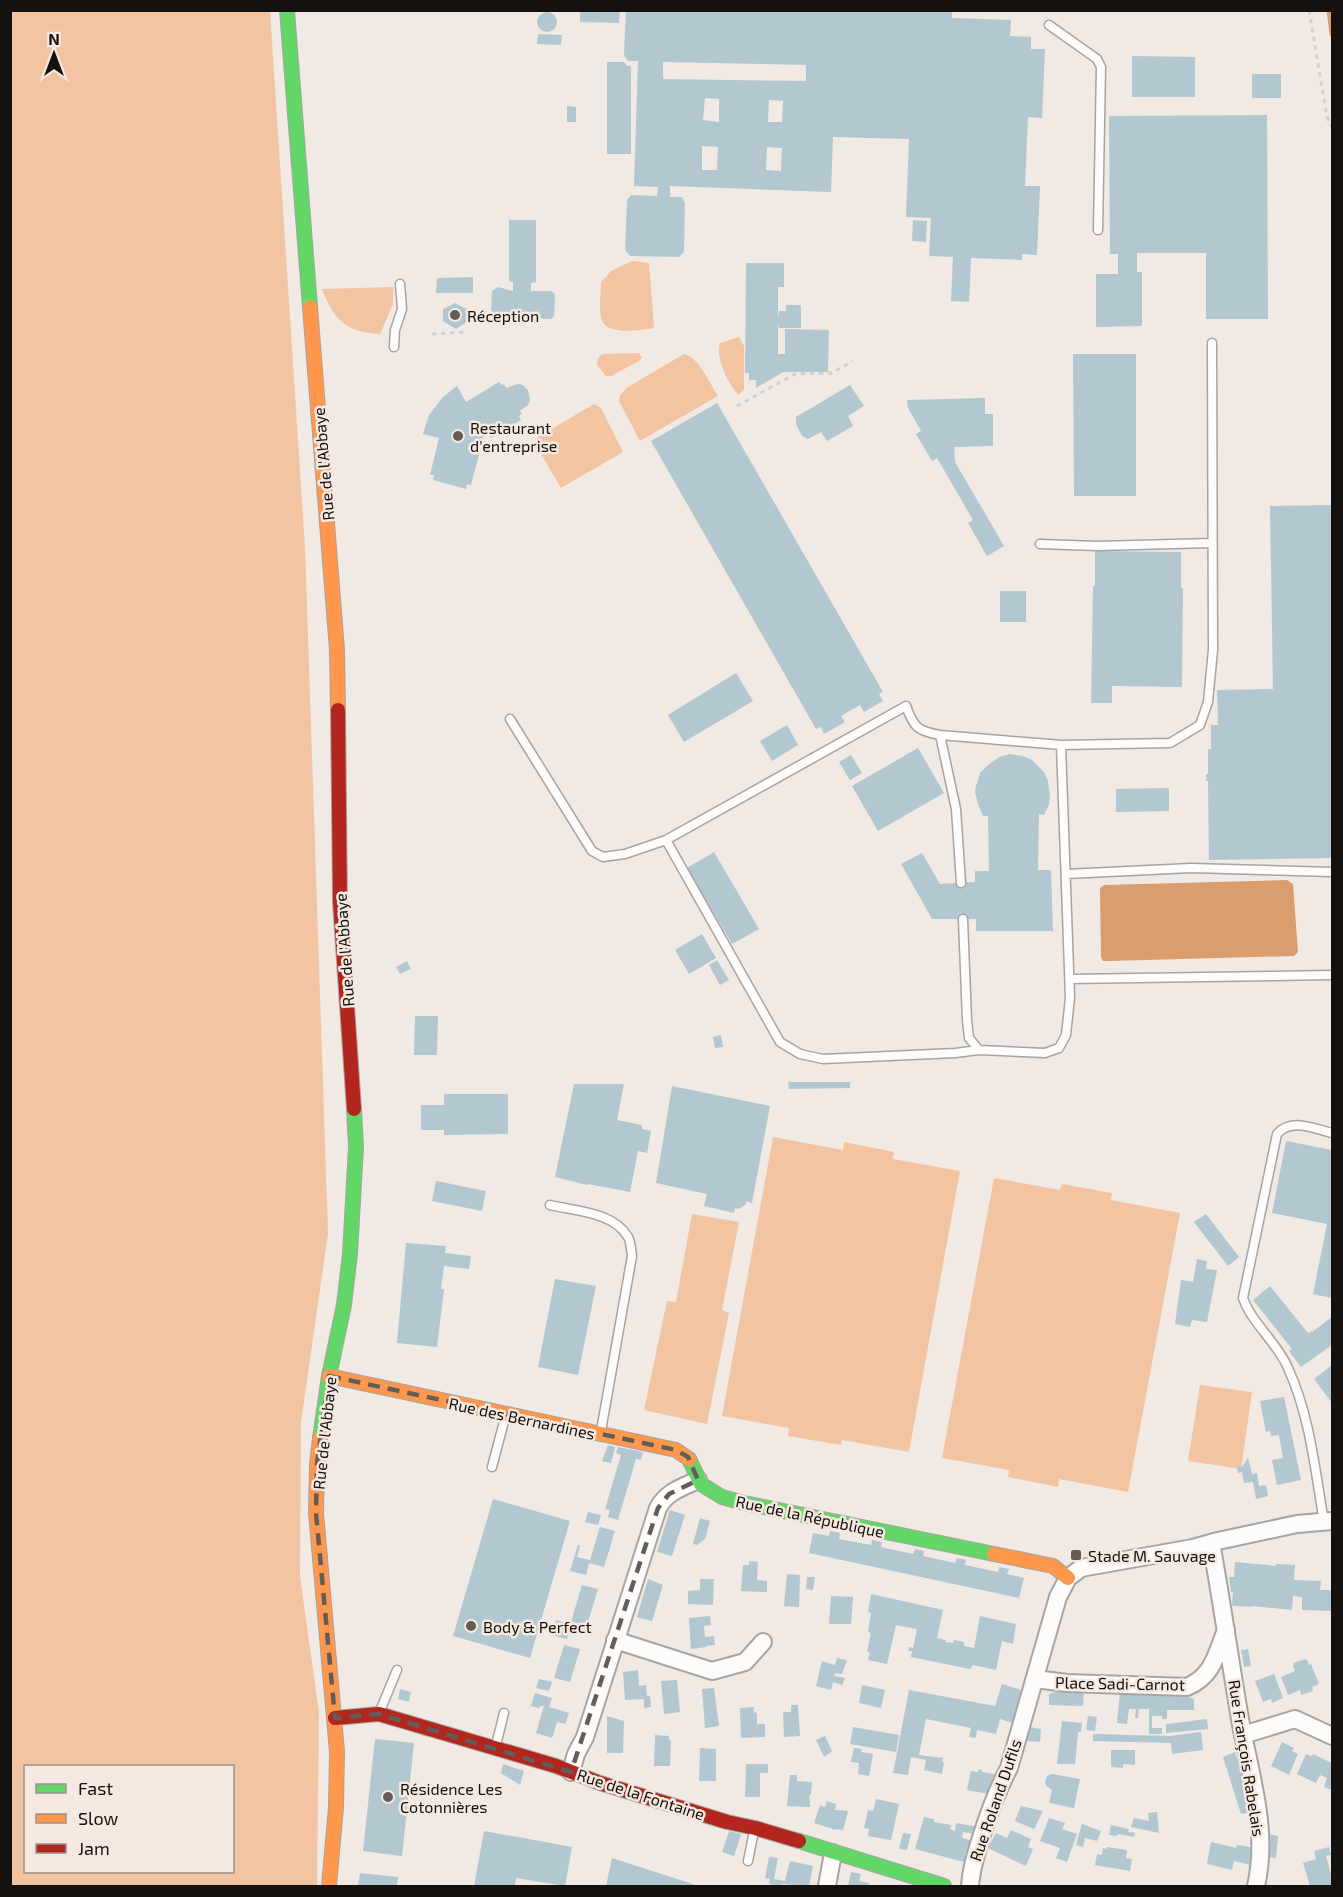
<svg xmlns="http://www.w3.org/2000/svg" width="1343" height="1897" font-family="'Exo 2',sans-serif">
<rect width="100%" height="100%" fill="#f0e9e4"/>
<!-- green -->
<path fill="#f3c4a1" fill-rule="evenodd" d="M11 11H270L305 547 328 1233 301 1422 300 1576 319 1713 317 1886H11ZM26 1766H232V1872H26Z
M632 261 649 263 654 328C641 330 607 336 602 320 598 309 601 294 601 282L611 271Z
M393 287V304L380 334C347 333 333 319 322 289Z
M739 337 744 346V389L739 395C729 386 715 357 720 343Z
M639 353 642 358 639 361 611 376H606L597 365 598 358 602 354Z
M684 354C698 356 710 384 718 396L640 441 619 401 620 395 628 387Z
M594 404 601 408 623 452 561 488 537 447 536 441 540 436Z
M773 1137 843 1150 844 1142 894 1152 893 1159 960 1171 909 1452 842 1440 841 1445 788 1436 789 1428 722 1416Z
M994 1178 1060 1190 1062 1184 1112 1193 1111 1200 1180 1213 1128 1492 1059 1479 1058 1487 1008 1477 1009 1470 942 1458Z
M692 1214 739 1222 722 1310 729 1313 707 1424 644 1410 667 1301 676 1302Z
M1200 1385 1252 1392 1241 1469 1188 1461Z"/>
<!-- water -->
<path fill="#da9d6e" d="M1287 880 1293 884 1298 952 1294 956 1109 961H1103L1101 957 1100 888 1104 885Z"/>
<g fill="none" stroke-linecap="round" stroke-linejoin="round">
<!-- stream -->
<path stroke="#da9d6e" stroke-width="5" d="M1329 10 1332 34"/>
</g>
<!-- building -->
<path fill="#b2c7cf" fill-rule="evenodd" d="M580 10H620L619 23 580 22Z
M626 10H952V18L1011 20 1010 36 1031 37V49H1045L1042 118 1028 117 1025 186H1040L1037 255 1022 254V260L971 258 969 302 951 301 953 257 929 256 931 218 906 217 909 139 833 137 831 192 670 186V197H682L685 203 684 252 679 257 630 256 625 250 627 200 631 195 657 196 658 187 634 186 638 61H628L624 55ZM663 62 806 65V81L663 79ZM705 98 719 99V122L703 120ZM769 100 783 101 782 122H768ZM702 146 718 147 717 170H702ZM767 147 782 148 781 171 766 170Z
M537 22a10 10 0 1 1 20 0a10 10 0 1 1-20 0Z
M538 34 562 35 561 45 537 44Z
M1132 56 1195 57V97H1132Z
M607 62H624L627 66H631V154H607Z
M1252 74H1281V98H1252Z
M567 106 576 107V122H567Z
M1267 115 1268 319H1206V253H1137V272H1142V326L1096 327V274H1118V254H1110L1109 116Z
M509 220H536V282L531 283V291H551L555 294 554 316 551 319 495 315 491 310 492 291 498 287 513 291V282L509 281Z
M913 220 927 221 926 242 912 241Z
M746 263H784V287H778V319L779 311H786V305H801V328H779L778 324V354H785V329L829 330 828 372H783L756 388V380H749V373H745Z
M473 277V293H436L437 278Z
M455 303 468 310V321L456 329 443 321V309Z
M1073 354H1136V496H1074Z
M499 382 502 385 504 384 506 388 518 384 523 385 528 390 530 400 528 405 520 411 522 414 519 416 521 420 491 438 488 434 485 435 479 442 477 450 480 451 471 485 467 484 466 489 433 480 434 475H430L439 438 423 434 429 415 443 397 457 386 466 402Z
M850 385 864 406 848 416 853 426 827 441 821 432 808 439 802 436 796 424V417Z
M985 398V414H993V446L954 447 955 462 1004 546 987 556 968 523 973 520 937 458 932 461 916 434 921 431 908 408 907 400Z
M717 403 883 692 879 694 883 701 864 712 860 705 841 716 845 722 824 734 821 727 816 729 651 441Z
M1332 505V858L1209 860 1208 781H1206V774H1208V749H1211V725H1218L1217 690 1273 689 1270 506Z
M1095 551 1181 552V588H1183L1182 687 1112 686V703H1091L1093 586H1095Z
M1000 591H1026V622H1000Z
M736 673 753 701 684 742 668 715Z
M787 725 798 745 772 761 760 741Z
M918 748 944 793 878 831 852 786Z
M1010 754 1023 756 1032 760 1044 772 1048 781 1050 796 1049 805 1044 815 1039 814 1038 870H1051L1053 931H976V919H932L901 864 922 853 940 884 975 882V871H989L988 816H983L978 804 975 792 976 786 980 773 988 765 999 757Z
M851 755 862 773 850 780 839 762Z
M1169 788V811L1116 812V789Z
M714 852 759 929 732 944 687 868Z
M702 934 716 958 689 974 675 950Z
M717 960 729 980 720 985 709 965Z
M407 961 411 969 400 974 396 967Z
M415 1016H438L437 1055H414Z
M721 1035 723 1047 715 1048 713 1037Z
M788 1082H850V1088L789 1089Z
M574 1084H624L617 1120 642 1125V1129L651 1131 647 1153 638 1151 630 1192 588 1184 587 1185 555 1177Z
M672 1086 770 1106 752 1203 746 1201V1204L739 1209 735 1208 734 1213 704 1206 707 1194 656 1183Z
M444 1094H508V1134L444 1135V1130H421V1105H444Z
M1286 1141 1332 1150V1298L1313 1294 1327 1224 1272 1213Z
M436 1181 486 1191 482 1211 432 1201Z
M1206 1214 1239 1257 1228 1266 1194 1222Z
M406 1243 446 1246 445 1253 471 1256 469 1269 444 1266 441 1289H444L437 1347 397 1343Z
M1197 1259 1207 1261 1206 1269 1217 1270 1207 1322 1192 1320 1190 1327 1175 1324 1181 1280 1193 1282Z
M555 1279 596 1286 578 1375 538 1367Z
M1270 1286 1308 1333 1312 1331V1332L1332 1317V1345L1301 1367 1289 1351 1292 1349 1253 1300Z
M1332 1365V1403L1314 1379Z
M1284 1397 1301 1480 1277 1485 1272 1460 1283 1458 1279 1435 1271 1436 1270 1431 1266 1432 1260 1401Z
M608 1445 615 1447 611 1463 602 1461Z
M618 1447 643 1452 641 1460 636 1459 618 1520 608 1517 610 1510 605 1509 621 1455 616 1453Z
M1248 1458 1252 1474 1257 1473 1259 1486 1266 1485 1268 1496 1256 1499 1253 1482 1244 1483 1242 1472 1238 1473 1237 1467H1242Z
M493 1499 570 1521 530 1658 453 1636Z
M670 1510 685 1515 672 1556 657 1552Z
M588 1512 601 1515 598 1525 585 1522Z
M700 1518 710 1521 705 1539 697 1545 693 1544Z
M600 1527 615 1531 604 1567 589 1563 586 1575 570 1571 578 1545H580L577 1557 590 1560Z
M830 1531 840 1533 839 1539 871 1545 872 1540 882 1542 881 1547 913 1554 915 1549 924 1551 923 1556 955 1563 957 1558 966 1560 965 1565 998 1572 999 1567 1009 1569 1007 1574 1024 1578 1019 1598 809 1553 813 1533 829 1536Z
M749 1561 758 1562 757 1580 767 1581V1592L741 1591 743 1565H749Z
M1235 1562 1276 1566V1564L1295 1565 1294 1580 1321 1581 1320 1590H1332V1611L1302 1610V1597L1293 1596 1292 1610 1252 1606V1607L1232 1606 1233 1592H1231L1229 1577H1234Z
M787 1574 800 1575 799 1607 784 1606Z
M807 1577H815L813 1590 806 1589Z
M648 1579 663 1585 652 1621 637 1617Z
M700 1579H714L713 1605 688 1604V1591L700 1590Z
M582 1585 598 1589 587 1625 571 1622Z
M871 1594 943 1610 937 1638 946 1640V1642L953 1643 954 1640 964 1642V1646L974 1648 980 1616 1016 1624 1013 1644 1002 1641 996 1670 973 1665 970 1669 911 1657 912 1651H908L909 1647 913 1648 917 1629 896 1625 887 1664 868 1660 870 1652H867L871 1633 868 1632 871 1613 868 1612Z
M831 1596 853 1597 851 1624H829Z
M710 1616 711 1625 704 1626 705 1637 714 1636 715 1645 706 1646 707 1647 691 1649 689 1618Z
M556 1620 572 1625 567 1639 552 1635Z
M564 1645 580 1649 570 1682 554 1678Z
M1248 1649 1251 1666 1244 1667 1241 1650Z
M837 1658 847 1660 842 1674 835 1673 834 1676 845 1678 842 1685 833 1682 831 1690 816 1686 822 1661 835 1665Z
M1305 1659 1307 1660 1309 1665 1311 1664 1319 1684 1312 1687 1313 1691 1301 1695 1300 1690 1288 1695 1281 1677 1293 1672 1295 1670 1293 1666 1294 1663Z
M638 1670 639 1686 646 1685 647 1696H650L651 1707 644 1708V1699L625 1700 623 1672Z
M1274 1674 1283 1698 1272 1703 1271 1699 1263 1702 1255 1681Z
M539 1679 552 1682 549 1691 536 1688Z
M677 1680 680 1712 664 1714 661 1681Z
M1002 1684 1021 1690 1012 1723 1000 1719 996 1734 977 1730 976 1738 969 1737 971 1728 926 1719 919 1755 943 1758 942 1762H944L942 1774 924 1770 926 1760 911 1757 908 1775 893 1773 909 1690 995 1706Z
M862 1685 885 1690 881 1708 859 1703Z
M714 1688 719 1726 705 1728 702 1689Z
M400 1689 411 1692 409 1702 398 1699Z
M1064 1689H1084L1083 1706 1049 1705V1694Z
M1120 1691 1186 1696 1194 1699V1710H1167V1719H1162V1716H1152V1728H1162V1734H1149V1709H1139L1138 1718H1135L1136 1709H1129L1127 1724 1117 1723Z
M535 1693 552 1698 549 1707 569 1713 565 1724 557 1722 552 1738 536 1733 544 1706H540L539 1708 531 1706Z
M791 1705H798L800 1736 784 1737 783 1712H791Z
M754 1707V1713L757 1712V1724H765V1737L741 1738 740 1708Z
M607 1716 624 1721 623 1753H607Z
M1088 1716 1097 1717 1095 1731 1086 1730Z
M1207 1719 1208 1729 1166 1733V1724Z
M1062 1721 1082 1723 1081 1732H1078L1075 1764H1057Z
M853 1727 899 1735 896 1752 850 1744Z
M1029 1727 1041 1729 1040 1742 1025 1741Z
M1201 1732 1203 1750 1172 1754 1171 1743 1093 1741V1734L1170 1736Z
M655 1735 669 1736V1740L671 1741 670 1766H654Z
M825 1736 832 1751 824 1757 816 1740Z
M375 1739 414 1743 402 1856 363 1851Z
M1282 1742 1294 1748 1292 1751 1298 1754 1289 1775 1271 1766Z
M700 1748 716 1749V1781H699Z
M854 1748 862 1749 861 1752 873 1754 869 1776 858 1774 859 1763 851 1762Z
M1111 1750H1135V1765L1123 1764V1768L1111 1767Z
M1235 1752 1250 1797 1252 1812 1241 1814 1223 1757Z
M1306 1754 1312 1756 1313 1754 1332 1763V1790L1324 1787 1327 1778 1320 1775 1316 1783 1297 1774Z
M503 1764 524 1771 520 1785 501 1773Z
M746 1764H768V1773H760V1797H745Z
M979 1769 982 1770V1772L994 1774 989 1794 967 1790 971 1771 978 1772Z
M1052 1774 1080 1779 1074 1808 1049 1803 1052 1790 1046 1786 1045 1782 1047 1776Z
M790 1775H797V1781L812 1782 811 1795 809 1794 810 1807 787 1806Z
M876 1799 899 1804 891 1840 868 1836 869 1829 864 1828 868 1810 873 1811Z
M827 1801 836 1804 835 1810 848 1811 843 1830 836 1829V1830L814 1823 820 1805 825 1807Z
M1021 1806 1043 1811 1034 1829 1015 1821Z
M1157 1812 1159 1833 1131 1827 1134 1818 1149 1821 1148 1813Z
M924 1817 934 1819V1822L951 1825 950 1829 955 1831 956 1823 978 1827 975 1834 963 1832 962 1838 973 1841 970 1852 966 1851 964 1862 915 1849Z
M1049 1818 1065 1823 1062 1829 1077 1834 1067 1862 1056 1858 1060 1848 1040 1841Z
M1082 1824 1101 1831 1097 1841 1085 1838 1083 1847 1076 1845Z
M1111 1825 1129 1829 1128 1832 1135 1833 1134 1837 1118 1834 1116 1836 1109 1835Z
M1011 1830 1031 1839 1028 1847 1033 1849 1026 1866 988 1848 996 1833 1007 1838Z
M484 1831 572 1847 565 1886 516 1878 515 1886H474Z
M729 1831 741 1834 734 1856 722 1852Z
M903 1833 911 1834 907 1850 899 1849Z
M1267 1834 1278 1836 1276 1858 1266 1857Z
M1211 1842 1236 1848 1237 1845 1256 1848 1255 1866 1234 1861 1232 1870 1207 1864Z
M1107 1847 1127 1850 1126 1858 1132 1859 1130 1871 1095 1865 1097 1854 1102 1855 1103 1848 1106 1849Z
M1329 1847 1331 1855 1326 1856 1332 1878V1886H1310L1303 1863 1316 1859 1314 1851Z
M769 1857 778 1858 774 1879 785 1881 790 1861 813 1866 809 1886 782 1884 780 1886 769 1884 770 1879 765 1878Z
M612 1858 699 1886H606Z
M851 1872 861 1874 859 1881 869 1883 868 1886H848Z
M360 1873 398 1877 397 1886H358Z"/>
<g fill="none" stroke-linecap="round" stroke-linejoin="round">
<!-- lane casing -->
<g stroke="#a9a4a1" stroke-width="11">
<path id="lane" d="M1049 25 1097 59 1101 67 1098 230
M394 347 395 330 402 309 400 284
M1040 544 1097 546 1212 543
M510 719 592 851 603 857 625 854 666 840 906 706C914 728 918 731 940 735L1061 745 1170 743 1200 725 1208 702 1213 650 1212 343
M940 735 956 809 961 883
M666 840 780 1042 800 1054 823 1059 955 1053 979 1050
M1066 874 1191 868 1332 872
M963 919 967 1020 969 1038 979 1050 1045 1053 1059 1048 1066 1035 1070 998 1061 745
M1070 979 1332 975
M550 1205C575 1211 614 1212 628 1237 631 1242 631 1250 632 1256L601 1431
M492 1467 506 1414
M1324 1522C1315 1470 1310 1416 1288 1368 1277 1342 1252 1324 1243 1298L1277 1134C1291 1117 1315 1129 1332 1133
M380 1711 397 1670
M496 1745 504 1713
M748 1861 754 1831"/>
</g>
<!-- street casing -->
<g stroke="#a9a4a1" stroke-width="20">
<path id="street" d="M1211 1543C1222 1602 1230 1661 1240 1719 1250 1775 1269 1830 1256 1886
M615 1640 712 1671 745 1662 763 1642
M1035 1679 1067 1683 1187 1687C1213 1676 1216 1655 1226 1630
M1243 1735 1295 1719 1332 1736
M571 1772 576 1754 585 1737 658 1508C666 1492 683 1487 698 1480
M827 1886 833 1853
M970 1886C971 1870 975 1857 980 1841 988 1815 996 1792 1009 1768L1058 1597 1068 1578 1081 1568 1193 1548 1218 1541 1297 1524 1332 1521"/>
</g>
<!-- fast casing -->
<g stroke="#a9a4a1" stroke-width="16">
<path id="fast" d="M287 10 310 307
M320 1438 329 1376 344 1305 350 1254 356 1147 354 1109
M689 1459 701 1484 722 1497 744 1503 994 1554
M799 1841 944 1886"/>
</g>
<!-- slow casing -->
<g stroke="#a9a4a1" stroke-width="16">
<path id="slow" d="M310 307 337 650 338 710
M329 1376 676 1450 689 1459
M320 1438 317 1464 316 1513 337 1752 336 1807 329 1886
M994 1554 1053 1566 1068 1578"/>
</g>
<!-- jam casing -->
<g stroke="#a9a4a1" stroke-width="16">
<path id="jam" d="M338 710 340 902 354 1109
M335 1718 379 1714 556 1766 600 1783 727 1822 755 1828 799 1841"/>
</g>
<!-- path -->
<path stroke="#d2d0cf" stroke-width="3" stroke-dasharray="4.5 4.5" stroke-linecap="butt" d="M1309 10 1327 117 1332 127
M432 334 464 332
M737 406 795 374 832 373 853 361"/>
<!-- lane -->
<use href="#lane" stroke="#fdfcfb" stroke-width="8"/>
<!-- street -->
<use href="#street" stroke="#fdfcfb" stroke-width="16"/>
<!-- fast -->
<use href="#fast" stroke="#63d668" stroke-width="14"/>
<!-- slow -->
<use href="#slow" stroke="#ff974d" stroke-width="14"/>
<!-- jam -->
<use href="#jam" stroke="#b3261e" stroke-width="14"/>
</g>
<!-- marked area -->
<path fill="none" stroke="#625d59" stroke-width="4.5" stroke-dasharray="12 8" stroke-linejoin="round" d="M329 1376 676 1450 688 1457 698 1480 669 1494 658 1508 571 1772 379 1714 335 1718 316 1513 317 1464Z"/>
<!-- markers -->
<g fill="#625d59" stroke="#f4e8e0" stroke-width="2">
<circle cx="455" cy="315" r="6"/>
<circle cx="458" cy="436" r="6"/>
<rect x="1070" y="1549" width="12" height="12" rx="3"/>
<circle cx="471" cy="1626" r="6"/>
<circle cx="388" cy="1797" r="6"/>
</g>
<g text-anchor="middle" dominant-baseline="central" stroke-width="5" stroke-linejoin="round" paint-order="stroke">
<!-- poi labels -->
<g font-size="16" fill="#15110e" stroke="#f4e8e0" text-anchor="start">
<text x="467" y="315">Réception</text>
<text x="470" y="427">Restaurant<tspan x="470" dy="18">d'entreprise</tspan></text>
<text x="1088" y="1555">Stade M. Sauvage</text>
<text x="483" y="1626">Body &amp; Perfect</text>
<text x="400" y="1788">Résidence Les<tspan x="400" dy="18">Cotonnières</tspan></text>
</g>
<!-- street labels -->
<g font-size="16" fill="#15110e" stroke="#f4e8e0">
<text transform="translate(323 464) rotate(-95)">Rue de l'Abbaye</text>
<text transform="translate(344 950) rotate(-94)">Rue de l'Abbaye</text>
<text transform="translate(522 1418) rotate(12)">Rue des Bernardines</text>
<text transform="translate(324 1433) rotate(-84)">Rue de l'Abbaye</text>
<text transform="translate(810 1516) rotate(12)">Rue de la République</text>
<text transform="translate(1120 1683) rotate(1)">Place Sadi-Carnot</text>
<text transform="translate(1247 1758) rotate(81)">Rue François Rabelais</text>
<text transform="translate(641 1794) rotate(18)">Rue de la Fontaine</text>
<text transform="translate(995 1800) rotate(-71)">Rue Roland Dufils</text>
</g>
</g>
<!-- border -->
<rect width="1343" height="1897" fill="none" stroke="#15110e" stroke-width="24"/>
<!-- legend -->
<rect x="24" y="1765" width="210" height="108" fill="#f4e8e0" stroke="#9b928c" stroke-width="1.5"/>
<rect x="36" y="1784" width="30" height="9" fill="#63d668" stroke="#9b928c" stroke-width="1.5"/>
<text x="78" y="1795" font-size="18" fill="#15110e">Fast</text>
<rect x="36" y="1814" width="30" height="9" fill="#ff974d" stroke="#9b928c" stroke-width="1.5"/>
<text x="78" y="1825" font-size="18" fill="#15110e">Slow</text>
<rect x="36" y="1844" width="30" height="9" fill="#b3261e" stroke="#9b928c" stroke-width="1.5"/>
<text x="78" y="1855" font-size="18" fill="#15110e">Jam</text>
<!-- north arrow -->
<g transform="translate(54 54)" stroke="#f4e8e0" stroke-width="4.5" paint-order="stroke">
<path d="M0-4.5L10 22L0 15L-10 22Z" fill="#15110e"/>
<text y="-9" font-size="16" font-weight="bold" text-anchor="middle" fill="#15110e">N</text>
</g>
</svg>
